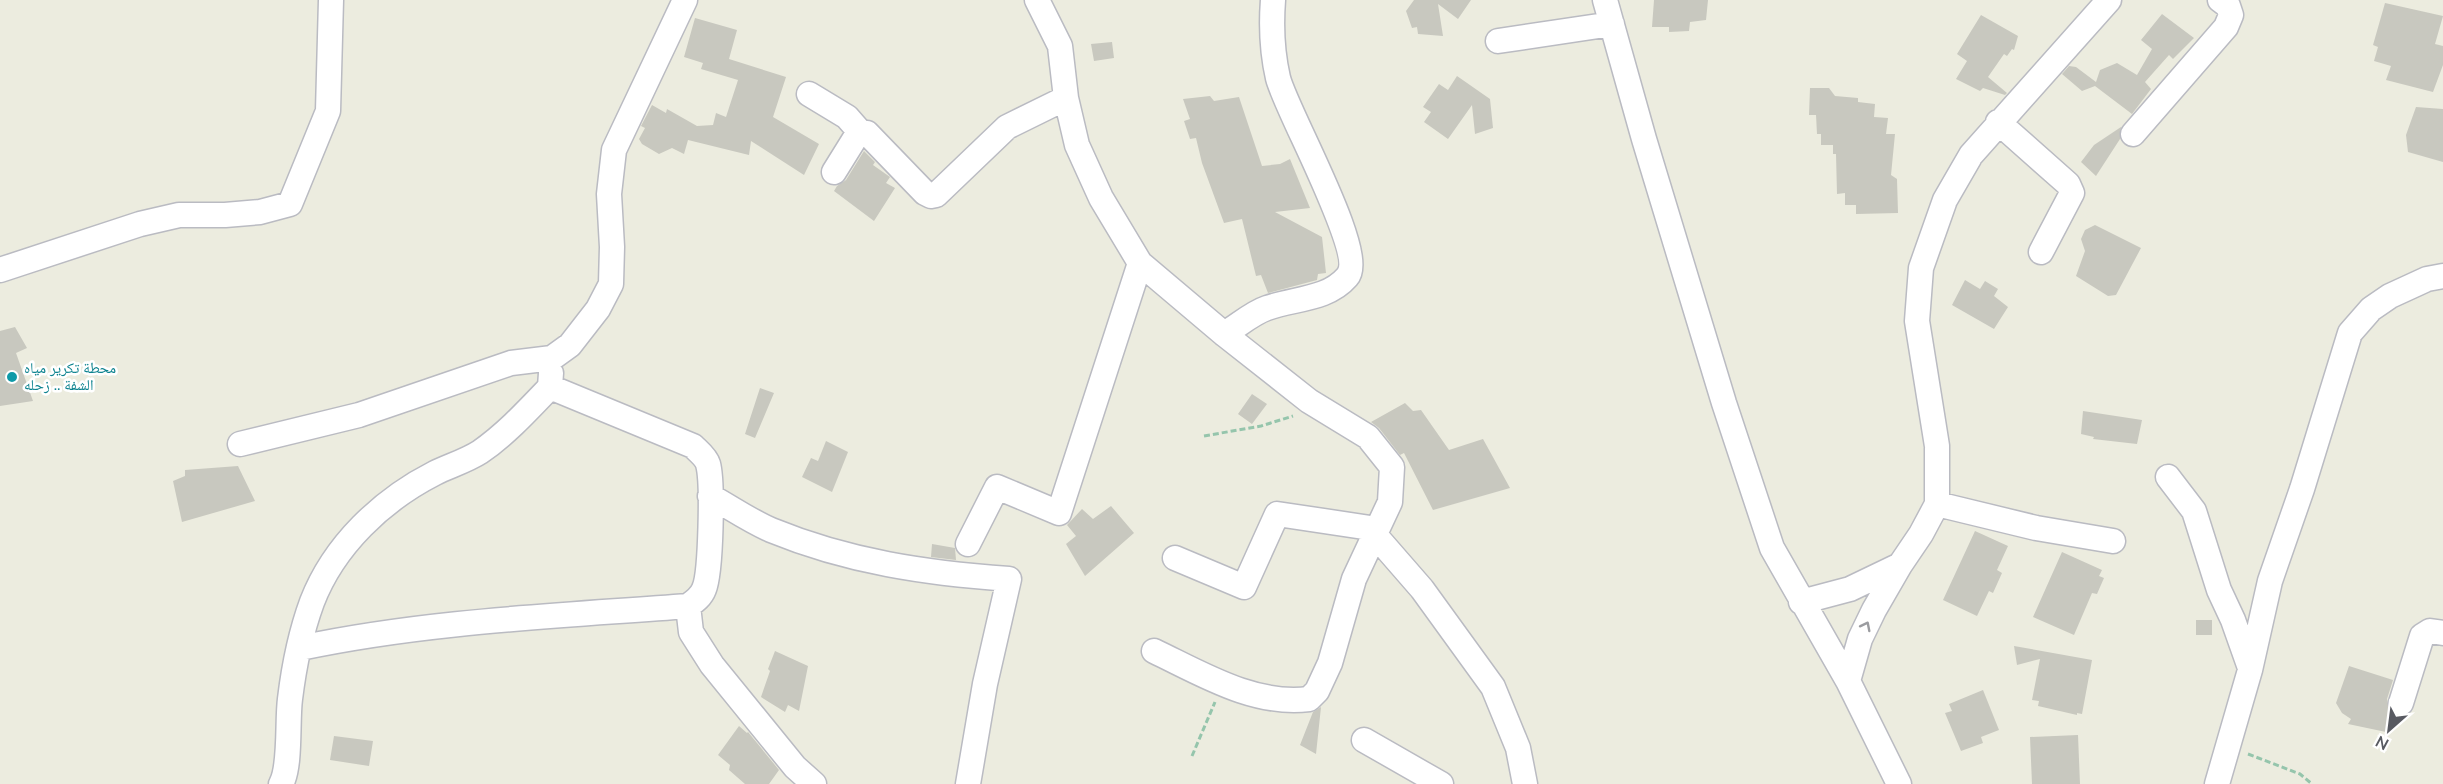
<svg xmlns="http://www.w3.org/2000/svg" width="2443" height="784" font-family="'Nunito Sans','Noto Naskh Arabic',sans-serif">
<rect width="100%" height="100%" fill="#ececdf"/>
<!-- building -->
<path fill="#c8c8bf" d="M1414 0H1471L1458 19 1438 4 1443 36 1418 34 1417 27 1412 28 1406 11Z
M1654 0H1708L1706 20 1690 22 1689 31 1669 32V27H1652Z
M2385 3 2443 16 2435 44 2443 46V65L2433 92 2386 80 2391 66 2374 61 2378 47 2373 45Z
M2162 14 2194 38 2173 59 2169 55 2145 82 2151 89 2132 114 2095 86 2082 91 2062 74 2069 66 2076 67 2096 82 2100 70 2117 63 2137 75 2152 49 2141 40Z
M1981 15 2018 36 2014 50 2012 49 2007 56 2004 54 1988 77 2007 93 2005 95 1983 88 1980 91 1956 79 1967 61 1957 54Z
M695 18 737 30 729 59 786 77 773 117 819 144 804 175 751 141 749 155 688 140 684 154 672 148 659 154 642 144 639 139 645 128 641 126 652 105 666 113 667 109 697 126 713 125 716 113 726 117 738 80 701 69 703 63 684 57Z
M1112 42 1114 58 1094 61 1091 44Z
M1457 76 1490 99 1493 128 1475 134 1472 105 1448 139 1424 122 1431 112 1423 107 1439 84 1448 90Z
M1810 88H1829L1835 96 1858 98V102L1875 104 1874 117 1888 118 1886 134H1895L1891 175 1897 179 1898 213 1856 214V205H1845V193L1837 194 1836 154H1833V145H1821V134H1817L1816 115H1809Z
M1210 96 1214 101 1239 97 1262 166 1280 164 1290 159 1310 208 1275 212 1322 237 1326 273 1318 274 1317 280 1268 293 1261 275 1256 276 1242 219 1224 223 1202 163 1196 138 1190 139 1184 121 1190 119 1183 99Z
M2416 107 2443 109V162L2408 152 2406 135Z
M2121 127 2120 139 2096 176 2081 162 2094 145Z
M864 151 875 162 873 165 890 177 886 183 895 188 874 221 834 191 837 186 846 180Z
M2095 225 2141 248 2116 295 2108 296 2076 276 2085 251 2081 239 2085 230Z
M1965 280 1980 289 1985 281 1998 289 1994 296 2008 307 1994 329 1952 305Z
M15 327 27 348 16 353 33 401 0 406V331Z
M760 388 774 393 755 438 745 434Z
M1252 394 1267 404 1252 424 1238 414Z
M1405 403 1413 411 1421 410 1449 450 1483 439 1510 488 1433 510 1404 453 1400 455 1379 428 1371 422Z
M2083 411 2142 420 2137 444 2093 439 2094 437 2081 434Z
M826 441 848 452 832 492 802 477 811 458 818 461Z
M238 466 255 501 182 522 173 481 185 476V470Z
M1111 506 1134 533 1085 576 1066 544 1076 536 1067 525 1082 509 1093 519Z
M1975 531 2008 546 1997 570 2002 573 1993 593 1989 591 1977 616 1943 600Z
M932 544 955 548 956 560 931 557Z
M2062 552 2102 570 2099 576 2104 578 2097 594 2092 593 2074 635 2033 617Z
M2196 620H2212V635H2196Z
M2014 646 2092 660 2082 714 2077 713V715L2038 706 2039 701 2032 700 2040 659 2017 665Z
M775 651 808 666 799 711 788 705 785 712 761 697 770 671 768 669Z
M2349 666 2393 680 2387 699 2391 717 2386 732 2348 724 2351 719 2342 713 2336 703Z
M1983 690 1999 730 1981 737 1983 743 1961 751 1945 713 1952 711 1949 704Z
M1321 707 1316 754 1300 745 1313 712Z
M739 726 747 733 748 732 779 770 769 784H745L729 770 730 765 718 755Z
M2078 735 2080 784H2032L2030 737Z
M334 736 373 741 369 766 330 760Z"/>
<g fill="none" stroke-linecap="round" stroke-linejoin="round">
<!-- minor casing -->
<g stroke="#babbc2" stroke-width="27">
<path id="minor" d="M1037 0 1060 46 1066 98 1077 145 1101 198 1140 263 1224 334 1309 401 1368 437 1392 467 1390 502 1354 579 1330 663 1317 691 1309 699C1254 706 1202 674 1154 651
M1605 0 1644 139 1724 403 1772 548 1848 681 1899 784
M1498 41 1612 24
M809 94 847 117 861 133
M1998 122 2068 184 2072 193 2041 252
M2133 134 2226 27 2231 15 2228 6 2220 0
M834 172 857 135 867 133 925 193 931 196 936 195 1007 127 1066 98
M0 270 140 224 179 215H225L260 212 290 204 328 111 331 0
M1224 334C1238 326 1252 313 1267 308 1295 298 1327 300 1347 277 1368 254 1286 111 1278 78 1272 52 1271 26 1273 0
M240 444 359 415 511 363 552 358 570 345 598 309 611 284 612 247 609 194 614 150 685 0
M2168 477 2194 511 2219 590 2233 620 2250 668
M710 496C730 507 750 521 771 530 849 562 926 573 1009 579L985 684 968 784
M1937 504 2036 528 2113 541
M1375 535 1422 589 1493 687 1518 748 1525 784
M968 544 997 487 1059 513 1140 263
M1175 558 1244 587 1277 514 1377 529
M1801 602 1850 589 1900 565
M688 606 691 632 712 665 795 767 814 784
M300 648C427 621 559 616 688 606 695 601 701 597 704 589 711 573 713 482 708 464 706 457 698 451 693 446L550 387
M1848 681 1860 639 1874 610 1900 565 1921 534 1937 504V446L1917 321 1921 268 1945 200 1971 155 2109 0
M2401 703 2422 636 2430 631 2443 633
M1364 740 1441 784
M281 784C291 767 287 721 290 699 294 666 301 632 312 602 334 545 382 500 435 473 449 466 466 461 480 452 506 434 528 410 550 387L551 373
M2217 784 2250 670 2270 581 2302 489 2350 333 2371 309 2390 296 2427 279 2443 276"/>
</g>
<!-- path -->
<path stroke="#95c5ac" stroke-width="3" stroke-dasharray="6 3" stroke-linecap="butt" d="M1204 436 1261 426 1293 416
M2248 754 2300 774 2312 784
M1192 756 1215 702"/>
<!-- minor -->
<use href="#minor" stroke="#fff" stroke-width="24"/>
</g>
<!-- one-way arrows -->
<defs><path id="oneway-chevron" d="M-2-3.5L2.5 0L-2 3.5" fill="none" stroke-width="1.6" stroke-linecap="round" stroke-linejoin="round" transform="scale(1.5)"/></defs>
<use stroke="#9b9ca0" href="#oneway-chevron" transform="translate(1866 626) rotate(-63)"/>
<!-- markers -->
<circle fill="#0f9aa8" stroke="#fff" stroke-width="2" cx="12" cy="377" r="6"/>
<g text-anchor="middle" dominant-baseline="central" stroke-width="5" stroke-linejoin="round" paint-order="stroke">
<!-- culture labels -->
<g font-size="15" fill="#0d838f" stroke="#fff" text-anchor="start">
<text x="24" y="368">محطة تكرير مياه<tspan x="24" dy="17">الشفة .. زحله</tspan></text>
</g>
</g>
<!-- north arrow -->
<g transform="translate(2389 730) rotate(208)" stroke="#ffffff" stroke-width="4.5" paint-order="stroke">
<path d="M0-4.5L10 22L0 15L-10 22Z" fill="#585a61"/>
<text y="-9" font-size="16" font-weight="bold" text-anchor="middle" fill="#585a61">N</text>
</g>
</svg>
